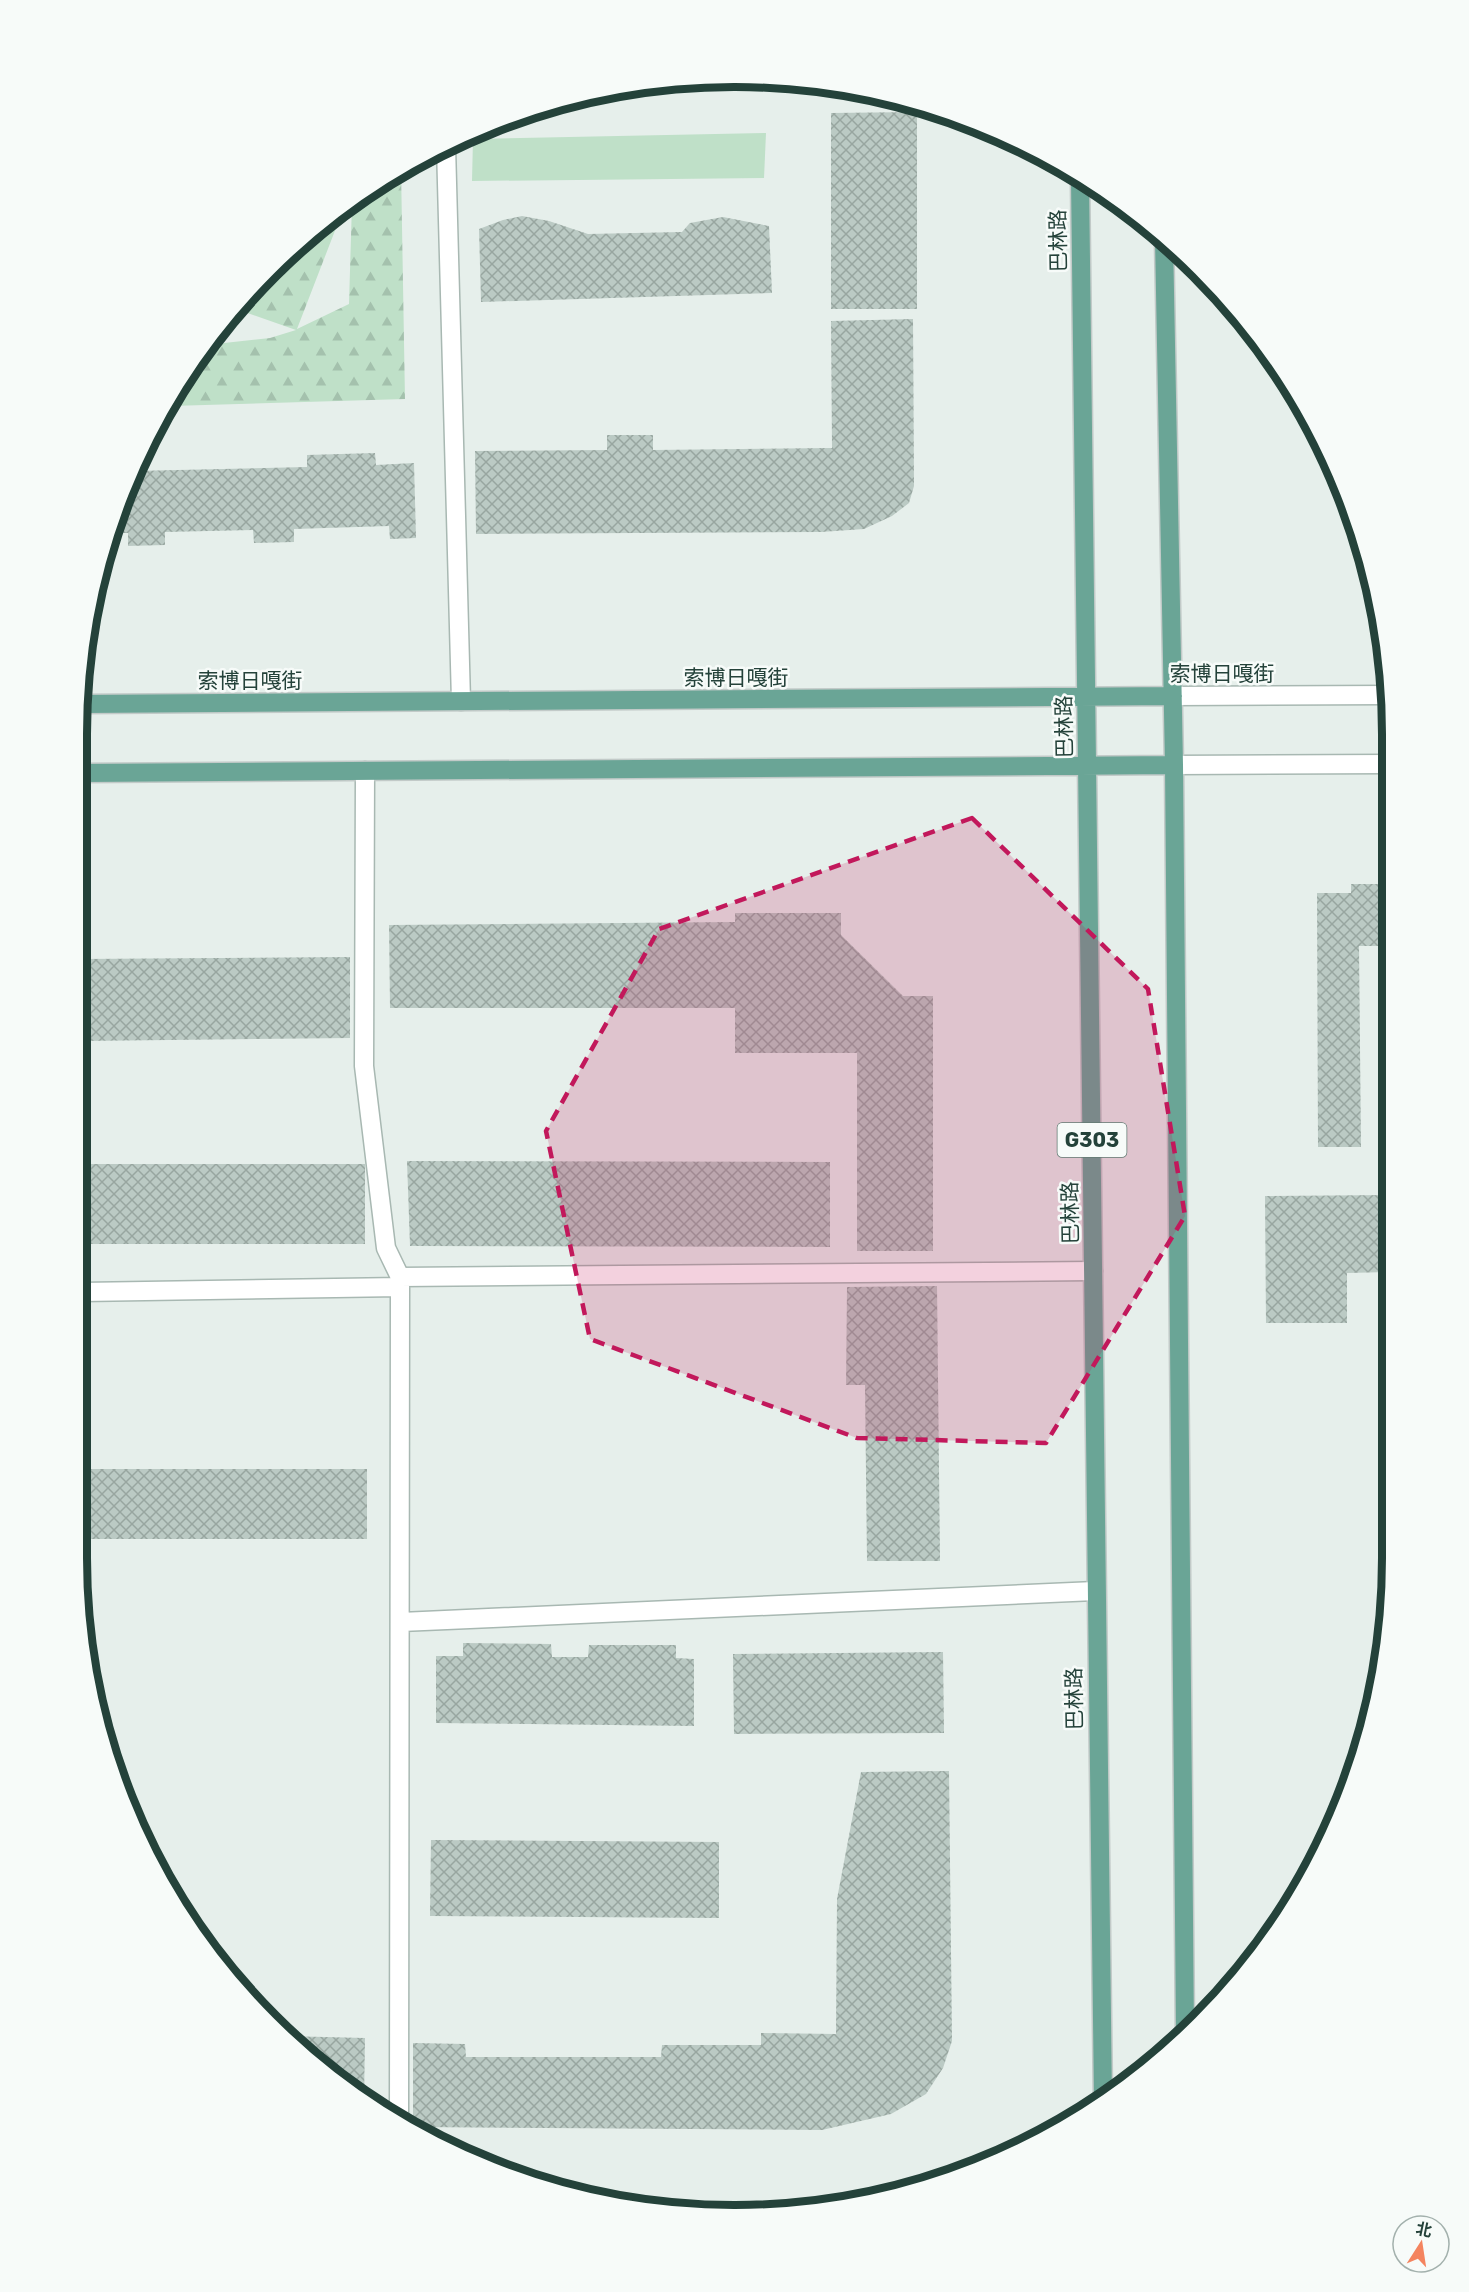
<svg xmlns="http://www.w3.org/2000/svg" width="1469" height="2292" font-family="Rubik,'Noto Sans SC',sans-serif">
<defs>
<pattern id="forest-firs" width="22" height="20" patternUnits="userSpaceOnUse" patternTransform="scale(1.5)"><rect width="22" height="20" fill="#bfe0c8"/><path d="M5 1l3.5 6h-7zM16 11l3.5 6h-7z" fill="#a4c1ad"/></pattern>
<pattern id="building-cross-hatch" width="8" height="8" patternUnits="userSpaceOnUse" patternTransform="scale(1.5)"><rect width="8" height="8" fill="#bbcac4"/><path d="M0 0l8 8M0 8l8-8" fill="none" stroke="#98a6a0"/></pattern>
</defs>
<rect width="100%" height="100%" fill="#e6efeb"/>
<!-- green -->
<path fill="#bfe0c8" d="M766 133 764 178 472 181 473 139Z"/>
<!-- forest -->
<path fill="url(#forest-firs)" d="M401 168 405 399 171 406 206 345 270 338 296 330 236 309 301 240 330 219 336 228 297 329 349 304 352 203Z"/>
<!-- building -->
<path fill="url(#building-cross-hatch)" d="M917 112V309H831V113Z
M522 216 549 221 588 234 682 232 690 223 723 217 769 226 772 293 481 302 479 229 503 220Z
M913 319 914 486 909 503 892 516 864 529 821 532 476 534 475 451 607 450V435H653V450L832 448 831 321Z
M375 453 376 465 414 463 416 538 390 539 389 526 294 529V542L254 543 253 530 165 532V545L128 546V533H113L127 482 133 471 307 467V455Z
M1351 884H1390V946H1359L1361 1147H1318L1317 893H1351Z
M735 913H841V935L903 996H933V1251H857V1053H735V1008H390L389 925 735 922Z
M350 957V1038L82 1041V959Z
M407 1161 830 1162V1247L410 1246Z
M82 1164H365V1244H82Z
M1389 1195V1272L1347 1273V1323H1266L1265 1196Z
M937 1286 940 1561H867L865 1385H846L847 1287Z
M82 1469H367V1539H82Z
M463 1643 551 1644 552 1657H588L589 1645H676V1658L694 1659V1726L436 1723V1656H463Z
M943 1652 944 1733 734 1734 733 1654Z
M949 1771 952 2041 943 2068 926 2094 891 2114 822 2130 413 2127V2043L465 2044 466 2057H661L662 2045H761V2033L836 2034 837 1899 861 1772Z
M431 1840 719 1842V1918L430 1916Z
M285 2036 365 2038 364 2100 334 2080Z"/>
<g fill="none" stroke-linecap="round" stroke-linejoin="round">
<!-- minor casing -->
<g stroke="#a8b8b2" stroke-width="21">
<path id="minor" d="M446 146 461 701
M1173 696 1391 695
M1174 765 1391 764
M365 771 364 1066 386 1248 400 1277V1287L399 2123
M400 1277 1093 1271
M82 1292 400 1287
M401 1622 1095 1591"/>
</g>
<!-- major casing -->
<g stroke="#c2cac8" stroke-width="21">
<path id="major" d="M1080 178 1103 2102
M1164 239 1174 765 1185 2034
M82 704 1173 696
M82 773 1174 765"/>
</g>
<!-- minor -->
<use href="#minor" stroke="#fff" stroke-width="18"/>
<!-- major -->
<use href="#major" stroke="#6aa596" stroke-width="18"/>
</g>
<!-- marked area -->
<path fill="#c2185b" fill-opacity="0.2" stroke="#c2185b" stroke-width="4.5" stroke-dasharray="12 8" stroke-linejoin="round" d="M972 818 1148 989 1185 1216 1046 1443 857 1438 590 1339 546 1131 659 929Z"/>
<g text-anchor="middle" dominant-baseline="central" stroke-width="5" stroke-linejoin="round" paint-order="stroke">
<!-- shield labels -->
<rect fill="#f7fbf9" stroke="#637a73" stroke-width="1.5" x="1057.5" y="1123" width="69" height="34" rx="4.5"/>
<g font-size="20" font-weight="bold" fill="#24423a">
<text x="1092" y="1140">G303</text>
</g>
<!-- street labels -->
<g font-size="21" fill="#24423a" stroke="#f7fbf9">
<text transform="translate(1058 241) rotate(-91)">巴林路</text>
<text x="1222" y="673">索博日嘎街</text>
<text x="736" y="677">索博日嘎街</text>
<text x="250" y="680">索博日嘎街</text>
<text transform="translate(1064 727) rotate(-91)">巴林路</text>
<text transform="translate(1070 1213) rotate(-91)">巴林路</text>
<text transform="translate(1074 1699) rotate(-91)">巴林路</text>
</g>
</g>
<!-- crop -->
<path d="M0 0H1469V2292H0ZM734 87H735A647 647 0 0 1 1382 734V1558A647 647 0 0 1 735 2205H734A647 647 0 0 1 87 1558V734A647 647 0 0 1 734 87Z" fill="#f7fbf9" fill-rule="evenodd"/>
<path fill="none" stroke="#24423a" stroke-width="8" d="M734 87H735A647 647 0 0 1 1382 734V1558A647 647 0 0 1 735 2205H734A647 647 0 0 1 87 1558V734A647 647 0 0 1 734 87Z"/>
<!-- north arrow -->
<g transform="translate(1421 2244) rotate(12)"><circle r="28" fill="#f7fbf9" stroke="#a3b1ad" stroke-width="1.5"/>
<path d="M0-4.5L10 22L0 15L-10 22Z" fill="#f4845f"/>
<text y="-9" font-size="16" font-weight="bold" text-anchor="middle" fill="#24423a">北</text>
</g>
</svg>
